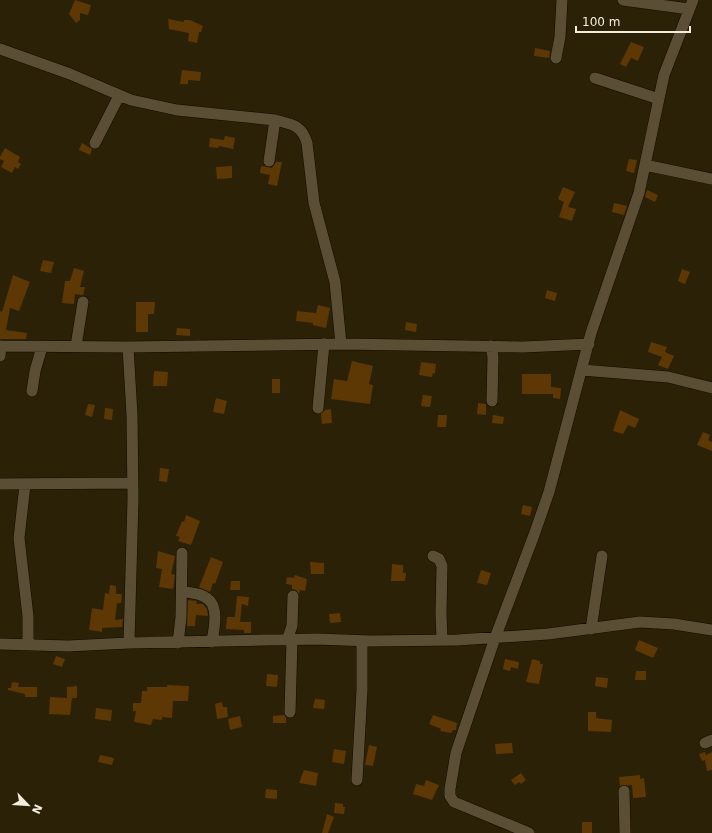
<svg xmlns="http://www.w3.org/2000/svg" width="712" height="833" font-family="'DejaVu Sans',sans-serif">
<rect width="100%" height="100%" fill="#2a2107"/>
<!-- building -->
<path fill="#5d3804" d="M75 0 91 5 88 15 80 13V20L76 23 69 14Z
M168 19 184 22V20H190L203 26 201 32H199L197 43 188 41 189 33 169 29Z
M631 42 644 47 638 61 631 58 626 67 620 64Z
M535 48 550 51 549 58 534 56Z
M182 70 201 72 200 81 188 80V84H180Z
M225 136 235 138 233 149 219 146 218 148 209 147 210 138 224 140Z
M82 143 92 149 90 155 79 150Z
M5 148 20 157 18 162 21 164 18 169 15 167 12 173 1 167 4 161 0 159V157Z
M629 159 637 160 634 173 626 171Z
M276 162H282L277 186 268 184 270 175 260 173 261 166 272 168Z
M232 166V178L217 179 216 167Z
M563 187 575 192 568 207 576 209 572 221 559 217 564 202 558 199Z
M647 190 658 195 655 202 645 197Z
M614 203 627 206 624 215 612 212Z
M43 260 54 262 51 273 40 271Z
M74 268 84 271 80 287H85L83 295 75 294 74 304 62 303 65 281H70Z
M682 269 690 272 685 284 678 281Z
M13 275 30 282 19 311 10 308 6 330 27 333 26 339H0V311L2 312Z
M547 290 557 293 555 301 545 298Z
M136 302H155L154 314H148V332H136Z
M318 305 330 308 326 328 313 325V323L296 321 297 311 316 313Z
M406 322 417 324 416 332 405 330Z
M177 328 190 329V336L176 335Z
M651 342 667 347 665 352 674 356 668 369 658 365 662 357 648 352Z
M352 361 373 366 369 384 373 385 370 404 331 399 334 379 347 381Z
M421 362 436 364 435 373H433L432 377 419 375Z
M154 371 168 372 167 386H153Z
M522 374H551V387L561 388 560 399 553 398V394H522Z
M272 379H280V393H272Z
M423 395 432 396 430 407 421 406Z
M216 398 227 401 224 414 213 412Z
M478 403 486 404V415L477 414Z
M88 404 95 405 92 417 85 415Z
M105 408 113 409 112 420 104 419Z
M331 409 332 423 322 424 321 414 325 410Z
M620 410 639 419 635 428 628 425 623 434 613 431Z
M438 415H447L446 427H437Z
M493 415 504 417 503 424 492 423Z
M703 432 710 435 708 440 712 442V451L697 445Z
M160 468 169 469 167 482 159 481Z
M523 505 532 507 530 516 521 514Z
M186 515 200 521 191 545 178 541 180 537 176 536 182 521 184 522Z
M158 551 175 556 171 574 175 575 173 589 159 587 162 569 156 568Z
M211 557 223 562 215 584 213 583 210 592 199 587Z
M310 562 324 563V574H311Z
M392 564 403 565V573H406L405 581H391Z
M481 570 491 573 487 585 477 583Z
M295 575 307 579 305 591 300 590 299 594 296 590 292 589V585L286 584 287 577 294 578Z
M231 581H240V590H230Z
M110 585 116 586V594H122L121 603H117L115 620 123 619 122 627 102 628V632L89 630 92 608 103 610 105 593 109 594Z
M237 596 249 597 248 606 242 604 240 622H251V633H244V630L226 629 227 617H235Z
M188 600 197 601 196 604H203L207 609 208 616 196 615 195 626H187Z
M340 613 341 622 330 623 329 614Z
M639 640 658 648 653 658 635 650Z
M56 656 65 659 62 667 53 664Z
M505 659 519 662 518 669 511 667 510 671 503 669Z
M532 659 540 661V664H543L539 684 526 682Z
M636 671H646V680H635Z
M267 674 278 675 277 687 266 686Z
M596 677 608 678 607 688 595 686Z
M12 682 19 683 18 687H37V697H25V694L8 690V688H11Z
M167 685 189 686 188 701H173L172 718 162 717V720L153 719 151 725 134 722 136 711H133V703H141L142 691H147V687H167Z
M77 686V698H72L70 715 49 714 50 697 67 698V687Z
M315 699 325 700 324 709 313 708Z
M222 702 223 707H227L228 717 217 719 215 704Z
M96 708 112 710 111 721 95 719Z
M588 712H596V718L612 720 611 732 588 731Z
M284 715 286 718V723H273V716Z
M433 715 457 723 456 730H453L451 733 440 731 441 729 429 724Z
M240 716 242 727 230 730 228 719Z
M512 743 513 753 496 754 495 744Z
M369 745 377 747 373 766 365 765Z
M334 749 346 751 344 764 332 762Z
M705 752 706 755 712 752V770L707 771 705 760 702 761 699 754Z
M100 755 114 758 112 765 98 762Z
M304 770 318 773 316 786 299 783Z
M521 773 526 780 521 784 519 782 515 785 511 780Z
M640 775V779L644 778 646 797 633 798 632 785 620 786 619 777Z
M426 780 439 785 432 800 413 794 416 784 424 786Z
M266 789 277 790V799L265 798Z
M335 803 343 804V807H345L344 814 334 813Z
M327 814 334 817 328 833H322Z
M582 822H592V833H582Z"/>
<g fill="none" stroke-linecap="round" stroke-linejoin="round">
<!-- minor casing -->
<g stroke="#130a00" stroke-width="12">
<path id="minor" d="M623 0 689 9
M0 49 70 74 131 100 177 110 275 120C291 124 302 125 307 143L314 203 335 282 341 344
M556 58 560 37 562 0
M595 78 659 99
M95 143 119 96
M269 161 275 120
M645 165 712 179
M0 346 128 347 345 344 523 347 589 344
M76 346 83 302
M491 346 493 357 492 401
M128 347 132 415 133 499 129 643
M0 356 1 346
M582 370 668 377 712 388
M32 391 35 371 42 347
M318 408 324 344
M0 484 132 483
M25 485 19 538 28 616V645
M433 556 439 559 442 566 441 614 442 640
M182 592C220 593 217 612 212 642
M591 629 602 556
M287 640 292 626 293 596
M178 643 181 617 182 553
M0 644 68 646 129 643 317 639 370 641 457 640 548 634 640 622 674 624 712 630
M290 712 292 640
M705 743 712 740
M357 780 362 690V641
M624 791 625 833
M529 833 454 802 450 796V789L456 753 495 638 534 535 549 492 591 333 639 193 664 75 693 0"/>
</g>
<!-- minor -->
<use href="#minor" stroke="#5a4f35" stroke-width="11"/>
</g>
<!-- north arrow -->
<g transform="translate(28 805) rotate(115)" stroke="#2a2107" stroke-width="3" paint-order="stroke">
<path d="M0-3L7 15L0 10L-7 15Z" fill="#f3edde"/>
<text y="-6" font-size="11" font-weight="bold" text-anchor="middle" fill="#f3edde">N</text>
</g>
<!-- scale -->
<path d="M576 26v6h114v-6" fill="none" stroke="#f3edde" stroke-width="2"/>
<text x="582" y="26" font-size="12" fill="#f3edde" stroke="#2a2107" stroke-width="3" paint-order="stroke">100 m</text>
</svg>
